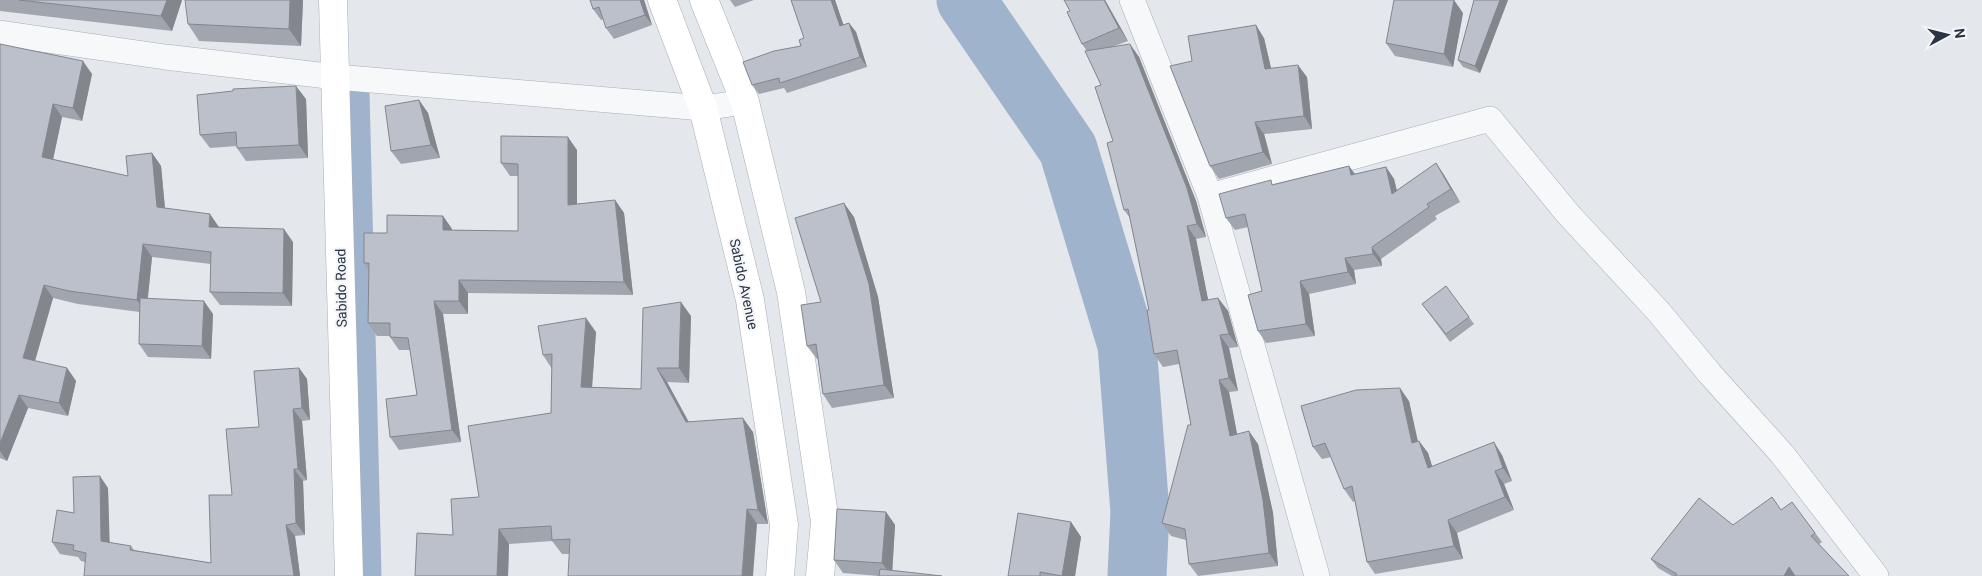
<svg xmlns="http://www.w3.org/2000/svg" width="1982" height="576" font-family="Roboto,sans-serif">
<rect width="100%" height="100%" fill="#e4e7ec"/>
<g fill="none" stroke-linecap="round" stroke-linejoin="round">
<!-- canal -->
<path stroke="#9fb4cc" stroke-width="35" d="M352 92 364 576"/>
<!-- river -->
<path stroke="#9fb4cc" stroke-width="59" d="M966 0 1068 149 1127 345 1140 512 1137 576"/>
<!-- street casing -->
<g stroke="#a9aeb7" stroke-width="26">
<path id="street" d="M1132 0 1210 196 1317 576
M0 33 165 57 336 77 703 108 745 102
M1210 196 1490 119 1568 214 1658 311 1710 374 1782 454 1876 576"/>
</g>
<!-- secondary casing -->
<g stroke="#a9aeb7" stroke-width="29">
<path id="secondary" d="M333 0 349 576
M662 0 703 108 750 300 784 525 780 576
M704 0 745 102 791 292 825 522 820 576"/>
</g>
<!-- street -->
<use href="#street" stroke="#f7f8fa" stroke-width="25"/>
<!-- secondary -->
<use href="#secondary" stroke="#fff" stroke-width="28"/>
</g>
<!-- wall -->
<path fill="#a1a5ae" d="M0 0H182L172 31 0 11Z
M303 0 301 46 199 41 188 24Z
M590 0H644L652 25 614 39 606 28 603 19 601 20 593 9Z
M730 0H754L735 7Z
M791 0H835L843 25 849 23 856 32 867 67 787 93 784 88 759 94 752 85 801 46 804 38Z
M1064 0H1105L1128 41 1112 47 1139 57 1196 201 1206 237 1196 239 1208 300 1218 298 1228 311 1238 347 1229 348 1238 391 1229 392 1237 434 1258 444 1273 513 1278 566 1198 576 1189 564 1186 540 1171 536 1162 523 1191 425 1179 364 1163 367 1154 354 1149 310 1130 218 1124 210 1113 141 1101 85 1087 51 1082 44 1070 11Z
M1474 0H1508L1480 73 1463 67 1458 60Z
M1463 13 1453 67 1395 56 1386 43Z
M1264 38 1271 68 1307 77 1312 129 1264 134 1272 164 1219 179 1210 166 1192 61Z
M0 44 92 74 82 121 62 117 53 159 128 176 152 153 161 166 165 208 219 227V228L293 242 292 306 220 305 210 292 211 264 152 257 148 298 213 314 211 359 148 357 139 344 140 312 78 304 53 298 35 361 67 368 76 381 68 416 28 408 7 461 0 458Z
M306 99 308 158 246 161 237 148V146L210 148 200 135Z
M419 100 428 113 440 158 401 164 391 151Z
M577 150V204L615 200 624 213 633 295 468 293V314H443L461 442 399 450 390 437 417 395 410 350H399L390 337V336H377L368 323 369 271 364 263 387 233 443 216 452 229V230L518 231V176H510L501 163Z
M1436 163 1444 175 1460 202 1435 216 1437 219 1381 259 1382 266 1354 270 1356 284 1309 294 1315 336 1266 343 1258 331 1262 291 1248 227 1235 230 1226 218 1274 184 1349 166 1355 174 1386 167 1394 179 1397 190Z
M854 217 878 297 894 398 832 408 823 394 818 359H817L807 346 821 302Z
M1446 286 1474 324 1450 342 1422 304Z
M691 316 689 383 667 382 689 422 753 432 768 524H757L569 554H562L552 541 509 544 508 576H415L453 535 479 497 551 413 552 369 543 355 596 332 592 387 641 389Z
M299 368 307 379 310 420 302 421 307 480 303 481 305 535 295 536 300 576 85 562 81 561 78 557 60 554 52 542 74 513 108 488 109 543 131 546 134 550 211 563 232 495 259 427Z
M1409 401 1417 441H1419L1428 453 1432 467 1502 455 1512 481 1504 484 1514 510 1457 533 1463 559 1375 574 1367 562 1355 501 1353 502 1344 489 1331 457 1322 459 1313 447Z
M1792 502 1822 542 1819 544 1849 576H1672L1658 568 1651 559 1733 525 1781 510Z
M886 512 895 525 892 571 879 576 843 573 834 560Z
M1071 522 1081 537 1075 576H1008Z"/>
<!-- shaded-wall -->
<path fill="#83868d" d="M167 0H182L172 31 161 16Z
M290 0H303L301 46 289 29Z
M640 0H644L652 25 645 15Z
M831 0H835L847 35 840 26Z
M1104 0H1105L1128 41 1119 28Z
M1454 0 1463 13 1453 67 1444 54Z
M1500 0H1508L1480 73 1475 66Z
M849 23 856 32 867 67 860 57Z
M1256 25 1264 38 1274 81 1265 69Z
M1130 44 1139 57 1196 201 1206 237 1197 224Z
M83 61 92 74 82 121 73 108Z
M1298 65 1307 77 1312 129 1304 116Z
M296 86 306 99 308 158 299 145Z
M419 100 428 113 440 158 431 145Z
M53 104 62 117 51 169 42 157Z
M1255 122 1264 134 1272 164 1263 152Z
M568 137 577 150V218L568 205Z
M152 153 161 166 166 220 157 207Z
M1436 163 1444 175 1460 202 1451 189Z
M1349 166 1358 179 1351 175Z
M1386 167 1394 179 1400 206 1392 194Z
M615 200 624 213 633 295 624 282Z
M844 203 854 217 878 297 894 398 884 385Z
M210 214 219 227 218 240 209 227Z
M443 216 452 229V243L443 230Z
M1187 226 1196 239 1211 314 1202 301Z
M284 229 293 242 292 306 283 293Z
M143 244 152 257 146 313 137 300Z
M1372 247 1381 259 1382 266 1373 254Z
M1345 258 1354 270 1356 284 1348 272Z
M459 280 468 293V314L459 301Z
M1300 281 1309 294 1315 336 1306 324Z
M44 285 53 298 32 371 23 358Z
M1218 298 1228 311 1238 347 1229 334Z
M204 301 213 314 211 359 202 346Z
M434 301 443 314 461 442 452 430Z
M681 302 691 316 689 383 679 368Z
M586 318 596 332 591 401 581 387Z
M1220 335 1229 348 1238 391 1229 378Z
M67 368 76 381 68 416 59 403Z
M299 368 307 379 310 420 302 408Z
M657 368 667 382 696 436 686 422Z
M1219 380 1229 392 1240 449 1230 436Z
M1400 388 1409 401 1421 455 1412 443Z
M19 395 28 408 7 461 0 451V443Z
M293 409 302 421 307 480 298 469Z
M743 418 753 432 768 524 758 510Z
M1249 431 1258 444 1273 513 1278 566 1269 553Z
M1419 441 1428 453 1437 481 1428 468Z
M1494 442 1502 455 1512 481 1503 468Z
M294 469 303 481 305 535 296 523Z
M1495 471 1504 484 1514 510 1505 497Z
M100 476 108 488 110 553 101 541Z
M747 509 757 524 753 576H742Z
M886 512 895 525 892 576 882 563Z
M1448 520 1457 533 1463 559 1454 546Z
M1071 522 1081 537 1075 576H1062Z
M286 525 295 536 300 576H294Z
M499 529 509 544 508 576H497Z
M1789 567 1796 576H1784Z"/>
<!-- building -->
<path fill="#bbc0ca" stroke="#83868d" d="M19 0H167L161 16Z
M185 0H290L289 29 188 24Z
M590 0H640L645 15 606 28 599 7 593 9Z
M791 0H831L840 26 849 23 860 57 780 83 779 78 752 85 743 62 774 51 801 46 799 40 804 38Z
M1064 0H1104L1119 28 1082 44 1067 12 1070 11Z
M1394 0H1454L1444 54 1386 43Z
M1474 0H1500L1475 66 1458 60Z
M1256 25 1265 69 1298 65 1304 116 1255 122 1263 152 1210 166 1170 66 1192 61 1188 36Z
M0 44 83 61 73 108 53 104 42 157 128 176 126 156 152 153 157 207 210 214 209 227 284 229 283 293 210 292 211 252 143 244 137 300 69 291 44 285 23 358 67 368 59 403 19 395 0 443Z
M1130 44 1187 188 1197 224 1187 226 1202 301 1218 298 1229 334 1220 335 1229 378 1219 380 1230 436 1249 431 1263 500 1269 553 1189 564 1185 529 1162 523 1188 425H1191L1177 350 1154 354 1147 310H1149L1128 209 1124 210 1107 143 1113 141 1095 87 1101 85 1085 51Z
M296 86 299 145 237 148 236 132 200 135 197 95 233 91V89Z
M419 100 431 145 391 151 385 106Z
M501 136 568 137V205L615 200 624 282 459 280V301H434L452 430 390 437 386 399 417 395 408 338 390 337V323H368L369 263H364V233H387V215L443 216V230L518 231V164L501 163Z
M1436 163 1451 189 1427 204 1429 207 1372 247 1373 254 1345 258 1348 272 1300 281 1306 324 1258 331 1248 295 1262 291 1245 214 1226 218 1219 194 1271 180 1272 185 1349 166 1351 175 1386 167 1392 194Z
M844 203 869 284 884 385 823 394 816 344 807 346 801 305 821 302 795 218Z
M1446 286 1469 317 1446 334 1422 304Z
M140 298 204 301 202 346 139 344Z
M681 302 679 368H657L686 422 743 418 758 510 747 509 742 576H744H568L570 539 552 540 551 526 499 529 497 576H415L417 533 453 535 451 499 479 497 468 426 551 413 552 354 543 355 538 326 586 318 581 387 641 389 643 308Z
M299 368 302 408 293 409 298 469H294L296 523 286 525 294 576H84L86 553 73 550 74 545 52 542 57 510 74 513 73 477 100 476 101 541 131 546 130 550 211 563 209 495H232L226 429 259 427 254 371Z
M1400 388 1412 443 1419 441 1428 468 1494 442 1503 468 1495 471 1505 497 1448 520 1454 546 1367 562 1352 486 1344 489 1325 443 1313 447 1301 406 1356 390Z
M1772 497 1781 510 1792 502 1815 533 1811 536 1849 576H1795L1789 567 1784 576H1675L1677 574 1651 559 1699 498 1733 525Z
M837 509 886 512 882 563 834 560Z
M1018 513 1071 522 1062 576 1040 572V576H1008Z
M880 569 942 576H879Z"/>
<g text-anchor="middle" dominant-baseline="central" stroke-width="4.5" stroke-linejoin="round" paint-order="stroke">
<!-- street labels -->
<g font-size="14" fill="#2b3445" stroke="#f4f6f9">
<text transform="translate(744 284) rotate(78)">Sabido Avenue</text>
<text transform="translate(341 288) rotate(-91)">Sabido Road</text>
</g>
</g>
<!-- north arrow -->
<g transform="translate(1947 35) rotate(83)" stroke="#f4f6f9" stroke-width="4" paint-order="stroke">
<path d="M0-4L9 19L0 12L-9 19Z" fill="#2b3445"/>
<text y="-8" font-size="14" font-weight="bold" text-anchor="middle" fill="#2b3445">N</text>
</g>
</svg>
